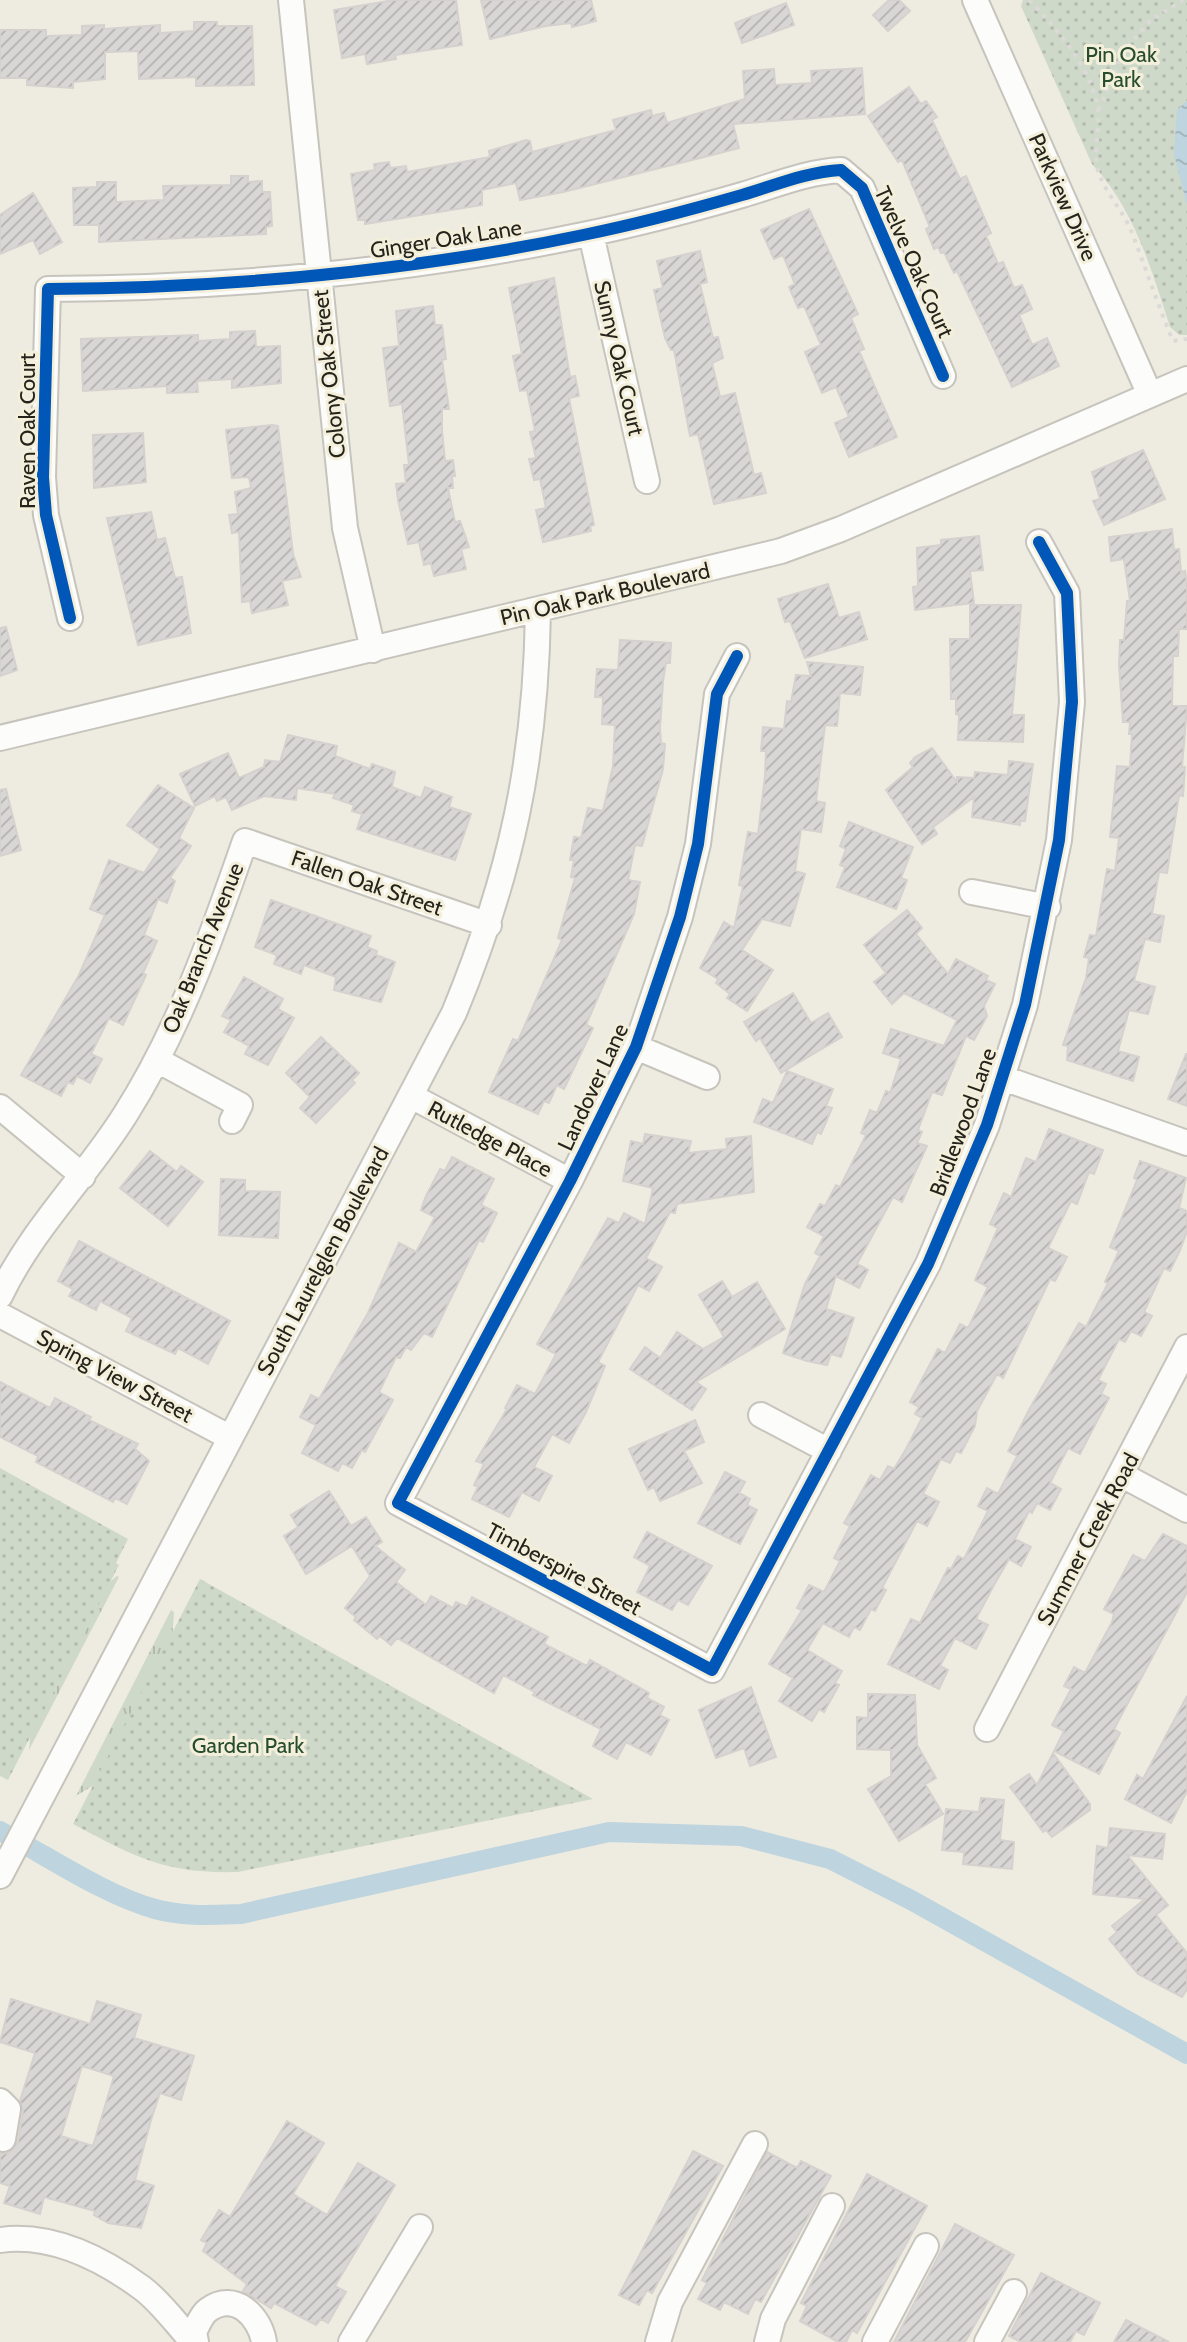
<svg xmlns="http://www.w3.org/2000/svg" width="1187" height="2342" font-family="Cabin,sans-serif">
<defs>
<pattern id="grass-tufts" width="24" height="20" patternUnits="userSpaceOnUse" patternTransform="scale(2)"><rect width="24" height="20" fill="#cfd9ca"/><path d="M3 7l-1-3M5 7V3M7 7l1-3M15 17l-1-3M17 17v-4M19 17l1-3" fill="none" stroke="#b2baad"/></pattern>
<pattern id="park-dots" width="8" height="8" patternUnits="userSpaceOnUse" patternTransform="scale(2)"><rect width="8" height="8" fill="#cfd9ca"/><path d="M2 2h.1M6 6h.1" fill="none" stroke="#b2baad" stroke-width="1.8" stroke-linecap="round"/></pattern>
<pattern id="water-ripples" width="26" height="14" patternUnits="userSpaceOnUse" patternTransform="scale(2)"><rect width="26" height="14" fill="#bed4de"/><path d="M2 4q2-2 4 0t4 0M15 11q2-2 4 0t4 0" fill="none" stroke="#a3b6be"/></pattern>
<pattern id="building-hatch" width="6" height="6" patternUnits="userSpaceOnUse" patternTransform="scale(2)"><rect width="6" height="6" fill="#d9d7d5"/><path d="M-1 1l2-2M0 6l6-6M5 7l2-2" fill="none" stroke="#bab8b6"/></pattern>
</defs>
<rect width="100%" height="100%" fill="#eeece1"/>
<!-- grass -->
<path fill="url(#grass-tufts)" d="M117 1576 119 1577 29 1750 32 1714 96 1593Z
M171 1610 174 1612 172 1641 99 1782 76 1796Z"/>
<!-- park -->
<path fill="url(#park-dots)" d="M1023 0H1187V335H1179L1170 327C1151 269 1135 210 1092 164L1021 6Z
M0 1468 128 1539 116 1563 119 1565 8 1780 0 1776Z
M200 1579 593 1799 238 1872C165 1874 135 1857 73 1824Z"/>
<!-- water -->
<path fill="url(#water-ripples)" d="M1187 101V205L1174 154 1177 110Z"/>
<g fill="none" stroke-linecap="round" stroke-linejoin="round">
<!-- canal -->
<path stroke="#bed4de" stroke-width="20" d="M0 1831C48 1856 104 1895 155 1909 184 1917 212 1915 241 1914L609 1832 741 1836 830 1859 911 1900 1187 2054"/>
</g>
<!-- building -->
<path fill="url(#building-hatch)" stroke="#d4d1cf" stroke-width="2" fill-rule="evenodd" d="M394 0H456L462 45 395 55 396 59 367 64 365 54 342 58 334 10Z
M481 0H591L596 21 572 27 571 23 546 26 490 39Z
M889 0H899L910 11 888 31 873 15Z
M786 3 794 25 742 43 735 23Z
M194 22H217V26H252L254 85 196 86V77L139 79 138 51 105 52V79L73 82V88L27 85V78H0V30H46V36L82 35V26L104 25V29L160 25V33L194 31Z
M862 68 865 114 733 124 739 148 708 156 563 192 520 200 516 183 482 190V205L365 224V220H358L351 174 375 170 374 164 389 162 390 168 406 166 407 172 490 157 489 151 526 140 530 141 532 152 616 130 613 120 651 110 652 116 664 113 667 123 745 99 743 71 774 69 775 85 812 83 811 71Z
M909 87 921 104 926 101 937 117 932 120 960 179 966 176 991 233 986 236 998 264 1003 262 1014 288 1022 285 1032 309 1019 315 1032 345 1047 338 1059 366 1012 387 957 271 954 273 944 252 941 253 938 247 934 249 926 229 930 227 902 160 898 162 868 116Z
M231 176H248V182L262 181V192H270L272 226 266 227V234L99 242V225H74L73 188 97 187V182H116V202L164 200 163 186 231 185Z
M33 193 62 242 40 254 33 240 0 254V215Z
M809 209 858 314 851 318 864 349 859 351 897 437 849 457 835 423 849 417 836 387 822 393 805 352 821 345 804 306 798 308 789 287 795 284 783 255 774 259 761 230Z
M700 251 707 282 700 284 713 338 718 337 723 358 712 363 720 397 735 393 754 475 761 473 766 493 714 504 698 434 690 436 674 350H671L665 338 654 290 663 288 657 261Z
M554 278 570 377 575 376 579 396 569 398 594 525 590 526 591 531 543 542 536 510 546 508 540 479 534 480 529 459 536 458 530 432 535 431 527 390 520 391 513 356 522 354 509 288Z
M433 306 435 325H442L446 359 442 360 449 409H442V430L445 461 453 460 455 476H452L453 488H448L455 522 460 521 469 547 461 549 466 569 434 576 431 563 424 565 419 542 408 544 398 500 396 484 406 483 404 465H409L402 404 390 406 383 348 399 346 396 311Z
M255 331 256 347 280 346 281 383 232 388V379L197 381 198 392 167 393V386L83 391 81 339 198 335V341L230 339V332Z
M272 425 278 426 293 554 301 577 282 581 288 605 252 613 250 601 242 602 239 532 232 533 229 515 238 514 235 492 251 488 249 477 232 478 226 430Z
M143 433 146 482 94 488 93 435Z
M1143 450 1165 499 1104 525 1093 501 1100 499 1092 472Z
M151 512 157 540 165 538 175 578 182 577 191 633 138 645 107 518Z
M1172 529 1174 550 1179 549 1181 572 1185 571 1187 584V629H1179L1178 656H1173L1172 706H1187L1182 767H1185L1183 796 1179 795 1167 873 1159 872 1152 914 1164 916 1160 942 1145 939 1134 981 1155 987 1148 1014 1129 1010 1118 1051 1139 1057 1133 1081 1067 1060 1068 1046 1063 1045 1086 978 1089 958 1084 957 1090 935 1096 936 1107 869 1115 871 1119 838 1110 837 1117 766 1130 767 1132 734H1129L1130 722H1123L1119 665 1120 640H1124L1127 601H1130L1124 559 1111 561 1109 537Z
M979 536 983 570 970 571 974 603 915 610 913 587 918 586 917 548 941 545V540Z
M828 584 839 618 859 612 867 639 805 658 790 621 785 622 778 599Z
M970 605H1021L1012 715H1024L1023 742 958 740 959 715 956 714V699H951L950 639H970Z
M6 627 17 670 0 676V628Z
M620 640 671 643 670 663H666L663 681 660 728 661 743 665 744 663 769 642 846 635 845 628 880 640 882 634 914 586 1025 593 1028 564 1089 557 1085 549 1103 544 1101 538 1114 489 1092 513 1039 518 1041 562 940 558 938 575 878 571 877 574 860H570L574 837 581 838 588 808 603 811 613 766 615 725 602 724 603 697H595L597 669 618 670Z
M807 662 863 667 860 695 840 693 837 726 825 725 816 801 825 803 821 832 801 829 795 871 805 874 790 926 762 919 742 950 773 970 747 1011 727 998 730 994 716 983 718 979 700 968 724 922 734 928 743 886 739 885 748 832 758 834 765 776 766 751H761L763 727 784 729 787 701 791 702 796 675 811 676Z
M288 735 337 746 335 756 370 769 372 764 395 772 392 787 421 798 425 787 452 797 449 807 471 814 455 860 357 829 362 814 352 811 354 805 333 798 335 794 297 788 296 800 264 796 232 810 226 797 217 801 215 796 195 806 180 774 228 753 239 778 264 767 265 760 280 762Z
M932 748 957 782V777L974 778 975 772 1008 775 1009 761 1033 764 1025 821H1020V825L972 817 974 797 933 827 937 834 922 844 886 790 913 767 910 763 915 757Z
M158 785 194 808 179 838 191 846 170 878 175 881 167 903 158 899 144 935 157 941 143 973 146 975 123 1025 109 1018 91 1054 102 1059 90 1083 77 1076 73 1084 68 1082 61 1096 21 1075 79 975 105 915 90 909 109 860 144 873 160 849 127 825Z
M6 789 21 850 0 856V790Z
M849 822 913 847 901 878 907 880 896 909 837 887 845 867 840 865 846 849 840 846Z
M271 900 371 936 367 947 377 951 376 955 395 962 381 1002 334 990 336 977 304 965 301 974 274 964 277 955 255 947Z
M907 910 922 928 916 934 948 974 956 959 988 976 986 980 995 984 984 1006 987 1016 974 1040 966 1036 942 1095 932 1092 918 1130 922 1132 917 1143 927 1146 902 1202 893 1197 857 1264 868 1270 859 1288 836 1276 826 1309 854 1318 841 1357 831 1354 827 1365 807 1361 783 1353 805 1284 820 1256 815 1253 824 1236 807 1227 820 1204 825 1206 836 1185 840 1187 866 1135 861 1133 870 1110 877 1113 886 1091 890 1093 901 1059 883 1053 891 1029 944 1046 957 1020 904 993 892 1004 874 982 886 973 864 945Z
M244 977 283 999 278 1009 294 1018 268 1065 245 1054 249 1046 224 1032 231 1020 222 1016Z
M793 993 811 1023 828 1013 842 1037 781 1073 760 1038 756 1041 744 1022Z
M321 1037 359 1073 352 1080 355 1083 316 1123 300 1108 310 1097 286 1073Z
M1186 1054H1187V1106L1168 1099Z
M787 1071 833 1089 826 1106 832 1108 821 1134 817 1132 812 1144 754 1122 763 1099 773 1103Z
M1049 1129 1103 1150 1094 1174 1089 1172 1077 1204 1071 1201 1048 1248 1067 1257 1055 1281 1050 1279 1003 1378 997 1374 977 1411 975 1426 961 1453 956 1451 950 1463 941 1459 923 1494 939 1502 927 1526 917 1521 882 1588 886 1590 875 1611 871 1609 860 1630 854 1627 849 1637 823 1623 807 1650 842 1671 835 1683 839 1685 824 1712 819 1709 812 1721 779 1701 793 1678 769 1664 802 1610 797 1608 809 1585 824 1592 840 1561 834 1558 850 1526 844 1523 871 1475 880 1480 888 1466 894 1469 906 1449 922 1418 915 1414 919 1407 910 1402 938 1349 945 1353 960 1324 968 1328 988 1287 975 1280 998 1228 990 1224 1004 1193 1011 1197 1026 1158 1036 1162Z
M645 1134 691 1141 688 1153 727 1149 726 1139 751 1136 754 1192 677 1204 675 1213 670 1212 646 1258 662 1267 649 1291 638 1285 598 1362 605 1366 586 1412 569 1443 552 1434 534 1467 552 1476 539 1501 522 1492 509 1517 472 1499 478 1487 474 1485 484 1464 476 1461 507 1409 505 1408 517 1385 535 1394 556 1354 537 1344 608 1218 619 1223 624 1213 645 1224 653 1188 623 1181 631 1141 643 1144Z
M150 1151 177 1172 181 1166 203 1182 168 1226 120 1188Z
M452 1157 494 1179 481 1205 497 1213 483 1242 479 1240 432 1337 424 1333 411 1350 406 1347 400 1358 396 1357 379 1392 393 1400 365 1452 362 1450 352 1468 342 1463 338 1471 302 1453 316 1425 300 1417 311 1395 319 1399 368 1313 399 1243 416 1252 435 1217 421 1210 426 1196 440 1169 445 1171Z
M1140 1161 1186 1178 1179 1208 1187 1211V1231L1180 1250 1170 1271 1164 1268 1144 1312 1152 1316 1141 1336 1131 1331 1125 1342 1119 1339 1098 1380 1106 1384 1101 1394 1109 1398 1080 1454 1068 1448 1050 1483 1061 1489 1050 1510 1037 1503 1032 1513 1029 1511 1015 1539 1031 1547 1021 1566 1009 1559 994 1585 976 1619 988 1625 976 1649 955 1638 940 1666 948 1670 939 1689 888 1664 911 1619 920 1623 948 1568 951 1569 958 1556 964 1559 988 1511 978 1506 987 1488 998 1494 1017 1456 1008 1451 1030 1408 1079 1323 1086 1327 1108 1283 1105 1282 1119 1251 1110 1247 1137 1180 1134 1178Z
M221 1179 245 1180V1191L280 1192 278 1238 219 1235Z
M79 1241 230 1321 208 1364 178 1348 175 1354 126 1331 132 1318 100 1301 96 1310 69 1296 73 1289 58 1281Z
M722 1281 732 1297 757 1282 785 1329 696 1382 706 1389 692 1410 630 1369 645 1347 660 1358 677 1332 703 1349 724 1337 699 1295Z
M0 1382 50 1408 55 1398 91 1417 89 1420 138 1444 135 1449 149 1461 127 1504 115 1498 113 1502 36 1462 38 1456 0 1437Z
M695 1420 704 1442 684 1451 702 1483 660 1501 654 1487 648 1490 629 1449Z
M725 1472 745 1482 739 1493 750 1499 747 1505 757 1510 740 1544 698 1523Z
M329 1491 351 1526 366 1517 382 1542 375 1546 405 1570 396 1582 426 1605 431 1596 453 1608 456 1602 467 1607 472 1597 548 1637 544 1644 587 1666 590 1660 649 1693 647 1698 664 1707 660 1715 669 1720 651 1755 626 1742 617 1759 593 1746 601 1729 533 1695 535 1692 503 1675 494 1693 397 1638 391 1645 380 1636 377 1639 354 1620 356 1617 345 1608 370 1576 352 1546 306 1574 284 1536 298 1527 291 1515Z
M647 1532 712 1566 688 1605 678 1600 672 1610 637 1592 650 1566 634 1557Z
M1163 1534 1187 1546V1592L1114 1729 1120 1733 1099 1774 1054 1751 1064 1731 1052 1725 1071 1689 1064 1686 1074 1667 1085 1673 1112 1622 1114 1614 1104 1609 1133 1555 1145 1561Z
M751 1687 776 1757 750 1766 744 1748 716 1758 699 1710Z
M868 1694 915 1695 917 1745 936 1778 925 1784 943 1814 899 1841 868 1789 891 1776V1750L857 1749V1717L868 1718Z
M1187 1696V1791L1171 1823 1125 1799 1137 1775 1143 1779Z
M1053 1753 1090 1804V1810L1052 1837 1046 1830 1043 1832 1010 1787 1029 1774 1037 1785Z
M981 1798 1004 1800 1000 1840 1014 1842 1012 1869 963 1864 964 1852 942 1850 946 1809 979 1812Z
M1110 1828 1165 1834 1162 1859 1127 1855 1168 1905 1156 1915 1187 1953V1989L1182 1997 1138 1974 1109 1939 1117 1932 1112 1926 1145 1899 1093 1894 1097 1846 1108 1848Z
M11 1999 90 2024 97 2001 141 2015 134 2038 194 2056 181 2100 160 2093 151 2120 135 2180 154 2186 141 2228 108 2223 94 2215 95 2211 44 2197 40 2214 4 2203 10 2186 0 2183V2154L9 2153 18 2142 23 2111 20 2101 35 2053 0 2042ZM82 2066 114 2076 93 2146 61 2136Z
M287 2121 324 2143 293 2194 327 2215 358 2163 395 2185 335 2286 346 2292 328 2323 321 2319 316 2325 274 2303 271 2308 243 2291 247 2284 203 2251 207 2243 201 2240 219 2210 230 2217Z
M693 2151 723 2166 652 2293 647 2290 639 2305 619 2295Z
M767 2152 797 2168 801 2161 831 2176 761 2302 755 2299 748 2314 724 2302 720 2310 698 2299 707 2283 702 2280Z
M867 2174 927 2206 857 2333 852 2330 846 2342H838L800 2321 807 2306 801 2303Z
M955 2224 1014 2255 965 2342H894Z
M1041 2273 1100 2303 1084 2335 1076 2331 1070 2342H1021L1009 2336Z
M1126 2320 1169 2342H1114Z"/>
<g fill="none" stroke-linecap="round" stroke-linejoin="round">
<!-- minor casing -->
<g stroke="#c6c4bc" stroke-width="28">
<path id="minor" d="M291 0 345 528 373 650
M975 0 1150 395
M591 234 647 481
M70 618 46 515 43 477 48 289C229 288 406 272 583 235 637 224 690 210 742 195 776 185 806 172 841 170L862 188 943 376
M737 656 717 694 698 844 680 917 636 1047 570 1181 398 1503 712 1670 928 1264 987 1125 1025 1005 1059 840 1072 702 1067 593 1039 542
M0 738 781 551 841 529 1187 379
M972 892 1048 907
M636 1047 707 1077
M157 1060 240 1105 232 1121
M1003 1078 1187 1143
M411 1096 570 1181
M0 1107 83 1176
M0 1296C31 1230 86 1177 125 1115 179 1030 212 936 245 841L489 925
M0 1315 229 1437
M761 1415 829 1451
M1122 1475 1187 1510
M987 1729 1187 1347
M0 1876 454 1013C511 875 536 760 538 610
M0 2101 8 2109 3 2139
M0 2240C51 2233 101 2258 142 2288 161 2302 177 2325 193 2342
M196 2342 194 2332C198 2325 201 2315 208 2310 235 2290 260 2317 264 2342
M351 2342 420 2227
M658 2342 670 2302 755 2144
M767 2342 773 2319 832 2206
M875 2342 926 2246
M987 2342 1014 2292"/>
</g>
<!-- path -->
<path stroke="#dbdad7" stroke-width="4" stroke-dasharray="4 6" stroke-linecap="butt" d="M1029 0C1057 29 1094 70 1098 113 1100 134 1092 153 1099 174 1107 195 1124 212 1132 233 1146 269 1158 305 1173 341L1187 339
M1099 110 1124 51 1151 20 1183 0"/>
<!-- minor -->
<use href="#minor" stroke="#fcfcfa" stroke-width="24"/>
<!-- cycleway casing -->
<g stroke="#f4efdb" stroke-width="17">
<path id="cycleway" d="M70 618 46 515 43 477 48 289C229 288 406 272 583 235 637 224 690 210 742 195 776 185 806 172 841 170L862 188 943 376
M737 656 717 694 698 844 680 917 636 1047 570 1181 398 1503 712 1670 928 1264 987 1125 1025 1005 1059 840 1072 702 1067 593 1039 542"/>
</g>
<!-- cycleway -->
<use href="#cycleway" stroke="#0057b8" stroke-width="12"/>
</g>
<g text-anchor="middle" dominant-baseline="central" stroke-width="6" stroke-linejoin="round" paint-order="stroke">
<!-- park labels -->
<g font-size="22" fill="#264e2d" stroke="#f4efdb">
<text x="1121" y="54">Pin Oak<tspan x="1121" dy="25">Park</tspan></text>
<text x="248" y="1745">Garden Park</text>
</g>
<!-- street labels -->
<g font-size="22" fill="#25241c" stroke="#f4efdb">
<text transform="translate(1063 197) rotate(66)">Parkview Drive</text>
<text transform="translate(446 239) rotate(-9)">Ginger Oak Lane</text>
<text transform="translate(914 262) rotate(66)">Twelve Oak Court</text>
<text transform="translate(619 358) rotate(77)">Sunny Oak Court</text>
<text transform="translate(329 374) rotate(-96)">Colony Oak Street</text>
<text transform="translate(27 431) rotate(-90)">Raven Oak Court</text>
<text transform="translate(605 594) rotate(-13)">Pin Oak Park Boulevard</text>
<text transform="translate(367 883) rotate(19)">Fallen Oak Street</text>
<text transform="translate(203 948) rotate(-68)">Oak Branch Avenue</text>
<text transform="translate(593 1087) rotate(-65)">Landover Lane</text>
<text transform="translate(963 1122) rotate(-70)">Bridlewood Lane</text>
<text transform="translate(490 1139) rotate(28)">Rutledge Place</text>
<text transform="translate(323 1261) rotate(-62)">South Laurelglen Boulevard</text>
<text transform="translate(115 1376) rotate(28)">Spring View Street</text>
<text transform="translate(1088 1539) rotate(-62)">Summer Creek Road</text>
<text transform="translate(564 1569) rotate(28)">Timberspire Street</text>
</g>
</g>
</svg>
